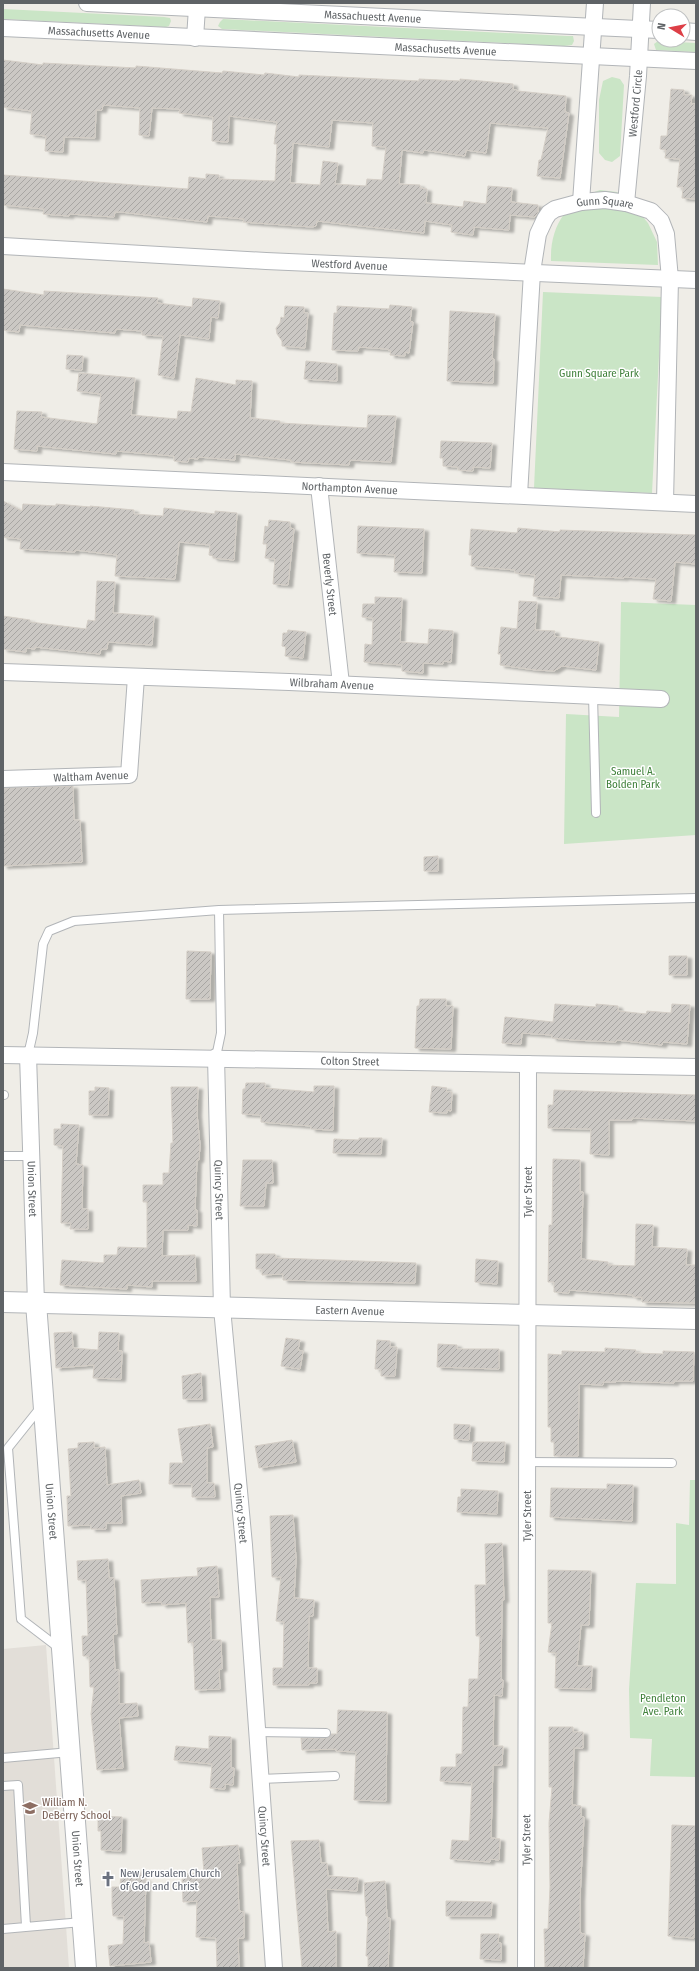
<svg xmlns="http://www.w3.org/2000/svg" width="699" height="1971" font-family="'Fira Sans Condensed',sans-serif">
<defs>
<pattern id="building-hatch" width="6" height="6" patternUnits="userSpaceOnUse"><rect width="6" height="6" fill="#cbc8c4"/><path d="M-1 1l2-2M0 6l6-6M5 7l2-2" fill="none" stroke="#a8a6a3"/></pattern>
<filter id="shadow"><feDropShadow dx="4.5" dy="2.5" stdDeviation="1" flood-color="#0004"/></filter>
</defs>
<rect width="100%" height="100%" fill="#efede7"/>
<!-- education -->
<path fill="#e2ded8" d="M46 1645 69 1968H3V1649Z"/>
<!-- green -->
<path fill="#cae5c6" d="M3 9 164 17 170 18 171 21 169 26 166 27 3 19Z
M223 19 567 36H573L574 41 572 45 564 46 222 29 218 26 220 22Z
M658 41 696 43V52L656 50 654 44Z
M612 77 620 79 624 85 620 156 612 162 605 160 599 153V100L603 81Z
M600 190 617 192 638 211 648 223 657 242 658 265 551 261C550 225 567 201 600 190Z
M543 292 662 297 652 493 534 488Z
M621 602 696 605V835L564 844 566 714 619 717Z
M690 1480H696V1777L650 1776 652 1739 630 1738 629 1689 636 1583 676 1584V1523L689 1525Z"/>
<!-- building -->
<path fill="url(#building-hatch)" stroke="#d4cec6" fill-rule="evenodd" filter="url(#shadow)" d="M3 60 43 65V63L136 68V66L222 73 223 71 264 75 265 73 299 77V75L419 81V79L460 81V79L513 84V89L518 91 566 96 565 112 569 113 560 178 537 176 539 160H541L548 128 490 123 486 153 466 150 465 156 424 150 423 153 402 150 399 184 420 185V188L427 189 426 203 463 207 464 201 486 204 488 186 512 188 511 202 538 205V213L535 217 510 215 509 230 474 227 473 235 451 232 452 225 425 221 424 233 317 221 316 226 312 227 243 222 244 219 234 218 208 216 207 222 121 212H115L114 217 70 214 69 216 43 214 44 209 3 205V175L188 189 189 177 206 179V174L219 175V179L275 181 277 144H274L277 122 229 116 228 142 212 141 213 117 179 113 180 109 152 108 149 136 139 135 140 108 103 105 102 110H96L95 138 64 137 63 152 45 151 46 136 30 134 32 111 3 107ZM332 120 373 123 372 146 386 147 382 180 367 179 366 186 335 184 338 163 323 161 320 185 290 183 293 143 329 147Z
M671 89 684 90V95H692L691 104H696V199L682 198 683 187H677L680 159 665 158 666 150 660 149 661 136H667Z
M3 289 44 295V291L158 298 157 303 192 307 193 298 220 301 218 318 211 317 209 339 180 335 174 378 158 375 163 336 142 335V331L116 329 115 333 20 325 19 332 3 330Z
M390 305 412 307 410 321 413 322 409 353 405 352V356L390 355 391 351 387 349 359 347 358 351 332 350 334 313H337V306L389 309Z
M285 306 304 307V313H308L305 348 282 346V341L277 334 276 328 280 323 281 317 284 318Z
M450 311 495 314 492 359H494L493 383 447 381Z
M67 355 83 356 82 370 66 369Z
M306 361 337 364V381L304 379Z
M79 373 135 378 131 415 177 419 178 411 191 412 196 378 236 385V380L252 381 250 418 280 421V423L367 428 368 415 396 416 391 462 350 460 349 465 291 462V460L235 454V460L198 457V459L189 458 188 462 174 461V456L116 451V454L37 446V451L14 449 17 411 42 412 41 417 97 424 101 394 77 391Z
M441 441 492 443 490 468 473 467V471L458 470V467L443 466V458H440Z
M3 501 22 511 23 504 56 506V504L90 507V506L134 510V514L163 516 164 508 215 514V511L237 513 234 560 213 558V556L209 555 210 545 179 542 175 579 115 576 117 555 75 550V552L20 549 21 539 3 537Z
M269 520 290 522V528L294 529 288 585 273 584 275 559 265 558 267 544H263L265 526 268 527Z
M358 526 424 529 422 573 394 572 395 555 357 553Z
M518 528 560 532V530L696 535V564L675 562 671 601 653 599 656 579 624 577V578L561 575 559 598 533 596 535 575 515 573V570L471 566 472 555H469L471 529 517 533Z
M97 581 115 582 113 613 154 616 152 645 108 642 107 649H101L100 654 35 647V649L26 648V652L3 649V616L30 620V622L86 629 88 620 95 621Z
M375 597 402 598 400 642 428 644 429 629 453 631 451 662 443 661V664L423 663V673L402 671V665L364 662 365 644 372 645 373 618 362 617 363 604H375Z
M519 601 537 602 535 630 555 631 554 636 559 637 599 642 596 670 562 666 554 671 536 670 500 665 501 654H498L501 627 517 629Z
M288 630 306 632 303 658 285 656 286 647 282 646 283 633H287Z
M73 786 74 820H80L82 862 3 866V788Z
M438 856V871H424V857Z
M187 951 211 952 210 999H186Z
M669 956H687V975H669Z
M420 999H446V1006H453L451 1049 415 1048 417 1006H419Z
M555 1004 596 1007V1004L618 1006V1011L646 1014 647 1011 671 1013 672 1004 690 1005 687 1044 663 1042 662 1045 616 1040V1042L574 1040 552 1038V1035L522 1033 521 1044 502 1043 505 1017 553 1022Z
M246 1083H265V1088L314 1092V1086H334L333 1130 311 1129V1126L261 1122V1115L242 1114 243 1089H245Z
M432 1086 447 1088 446 1092H452L451 1111 447 1110V1113L429 1112Z
M95 1087 109 1088 108 1115H89V1091H95Z
M171 1087H198L197 1114 200 1145 199 1160H197L195 1210H197V1226L188 1225V1230H163L162 1256 195 1255 196 1281H152V1287L127 1285V1289L60 1285 62 1260 104 1263V1255H117L118 1247 147 1248V1202H143V1185H163V1173H169L171 1143H173Z
M554 1090 696 1095V1121L632 1118V1120H609V1155L590 1154 591 1129 548 1128V1105H553Z
M61 1124 79 1125 76 1164 83 1165 82 1209H88V1229H70L71 1223H61L63 1146 54 1145V1129H61Z
M359 1138H382L381 1154 333 1153 334 1139 359 1140Z
M553 1159 580 1160V1192H583L581 1259 608 1262V1265L635 1266 636 1224 653 1225 652 1247 687 1249 686 1265H696V1303L642 1302V1297H633V1295L569 1290V1293L554 1292V1282H548L549 1225H552Z
M243 1160H272L273 1183H266L264 1206H240Z
M256 1254H275L276 1258 416 1263 415 1283 283 1280V1274L262 1275V1269H256Z
M476 1259 498 1261 497 1284 475 1282Z
M72 1332 73 1348 98 1350 99 1332 119 1333 118 1351H122L121 1379 93 1378 94 1365 56 1368 54 1333Z
M286 1338 300 1340 298 1350 303 1351 300 1369 281 1366Z
M377 1340 390 1341V1347H397L395 1376H381V1369H375Z
M438 1344 457 1345V1349H499V1369L437 1367Z
M605 1348 636 1350 635 1353 663 1354V1351L694 1352 693 1381H674V1383L616 1381V1382H603V1385L579 1384 578 1456H554V1442H551V1427H548V1354L562 1355V1351L605 1352Z
M201 1373 202 1399H183L182 1376Z
M210 1424 213 1447 207 1448V1483H214L215 1497H192V1484H169L170 1463H183L178 1429Z
M454 1424 470 1425 469 1440 454 1439Z
M292 1440 296 1462 259 1468 255 1446Z
M94 1442V1448L105 1447 107 1485 139 1480 141 1493 121 1496 122 1523H106V1529H91V1525L68 1526 67 1496H71L68 1449 78 1448V1443Z
M473 1442H505L504 1462 472 1461Z
M607 1484 633 1485 632 1521 550 1517 551 1488 607 1489Z
M461 1489 498 1491 497 1514 457 1512 458 1497H461Z
M293 1515 296 1559 294 1598 314 1600 313 1616H309L308 1668H317V1683H309V1685H273V1668H283L284 1622 276 1621 281 1577H272L270 1516Z
M502 1543 504 1600H502L501 1680H503L502 1696 494 1695 493 1746H503L502 1765H493L491 1838 500 1839 499 1860 490 1859V1862L450 1859 452 1840 469 1841 472 1783 440 1781 441 1767H456V1754H462L463 1707H468L469 1679H478L480 1636H476L475 1585H486L485 1544Z
M108 1559 109 1578H114L117 1634H113L115 1670H119V1704L137 1703 138 1716 119 1718 123 1768 97 1770 91 1714 94 1687H90L89 1656H83L82 1636H88L86 1580H78L77 1561Z
M217 1566 219 1597H210L211 1640H221L222 1669H219L220 1689 195 1690 193 1642 188 1643 186 1603 162 1605 161 1602 142 1603 141 1580 198 1576 197 1568Z
M548 1570 591 1571 589 1625H581L577 1666H592L591 1689 555 1688 556 1653 548 1652 552 1623H548Z
M338 1710 387 1712 386 1801 354 1800 356 1752 336 1751V1749L302 1750 301 1738H326L331 1734H337Z
M549 1727H573V1732H583V1748H574L572 1805 581 1806V1817H584L580 1898V1933L585 1934 583 1968 545 1967 544 1929H548L550 1887 549 1823 552 1787H549Z
M209 1736 231 1737V1768H234L233 1785 225 1784V1789L210 1788 212 1764 174 1760 176 1746 209 1749Z
M98 1816 122 1817 121 1851 101 1850V1831H98Z
M672 1825 696 1826V1906L694 1938 668 1936Z
M319 1840 321 1863H327L328 1876 358 1878 357 1891 326 1889 328 1932 336 1931V1968H302L291 1841Z
M238 1845 240 1863H237L239 1911 244 1912V1938H238L239 1968H217L216 1938 196 1937 197 1901 183 1902 182 1874 204 1873 202 1848Z
M121 1871H141V1879H146L144 1943 149 1942 151 1962 110 1966 108 1946 123 1944 124 1916H113L112 1905V1887H120Z
M385 1881 387 1918H390L388 1968H368V1956H366L368 1916H366L364 1883Z
M446 1901 492 1902 491 1916H446Z
M481 1934H499L498 1943H501V1960L480 1959Z"/>
<g fill="none" stroke-linecap="round" stroke-linejoin="round">
<!-- service casing -->
<g stroke="#b2b5b8" stroke-width="10">
<path id="service" d="M593 695 596 813
M28 1055 33 1033 43 944 49 931 74 921 219 910 696 898
M216 1057 221 1033 219 910
M3 1095H4
M3 1156H32
M40 1408 8 1448 21 1619 59 1648
M527 1462 672 1463
M257 1732 326 1733
M3 1758 70 1752
M260 1779 335 1776
M3 1786 18 1785 26 1926
M3 1929 82 1922"/>
</g>
<!-- minor casing -->
<g stroke="#b2b5b8" stroke-width="18">
<g id="minor">
<path id="s1" d="M87 3 659 30"/>
<path id="s2" d="M3 28 696 61"/>
<path d="M683 31 696 32"/>
<path d="M195 38 197 8"/>
<path d="M581 202 595 3"/>
<path id="s3" d="M626 203 638 76 642 3"/>
<path id="s4" d="M3 246 266 261 696 280"/>
<path id="s5" d="M3 472 696 504"/>
<path id="s6" d="M319 486 341 684"/>
<path id="s7" d="M519 495 532 272 538 234 545 219 549 213 555 209 581 202 605 200 626 203 651 211 661 221 666 234 670 279 665 502"/>
<path id="s8" d="M3 672 289 682 661 699"/>
<path id="s9" d="M3 779 129 775 136 677"/>
<path id="s10" d="M3 1055 696 1067"/>
<path id="s11" d="M28 1055 36 1303"/>
<path id="s12" d="M216 1057 222 1308 244 1545 274 1968"/>
<path id="s13" d="M526 1968 528 1064"/>
</g>
</g>
<!-- tertiary casing -->
<g stroke="#b2b5b8" stroke-width="22">
<g id="tertiary">
<path id="s14" d="M3 1302 696 1319"/>
<path id="s15" d="M36 1303 86 1968"/>
</g>
</g>
<!-- service -->
<use href="#service" stroke="#fff" stroke-width="8"/>
<!-- minor -->
<use href="#minor" stroke="#fff" stroke-width="16"/>
<!-- tertiary -->
<use href="#tertiary" stroke="#fff" stroke-width="20"/>
</g>
<!-- icons -->
<defs>
<g id="school-bare" transform="scale(1.2)"><path d="M0-5L7-2L0 1L-7-2ZM-4 1L0 2.5L4 1V4Q0 6-4 4Z" fill="#8d6e63" stroke="#fff" stroke-width="2.5" paint-order="stroke"/></g>
<g id="church-bare" transform="scale(1.2)"><path d="M-1.2-6h2.4v3.5h3.3v2.4h-3.3V6h-2.4V-.1h-3.3v-2.4h3.3Z" fill="#6b7280" stroke="#fff" stroke-width="2.5" paint-order="stroke"/></g>
</defs>
<g fill-rule="evenodd">
<use href="#school-bare" x="30" y="1808"/>
<use href="#church-bare" x="108" y="1879"/>
</g>
<g text-anchor="middle" dominant-baseline="central" stroke-width="3" stroke-linejoin="round" paint-order="stroke">
<!-- street labels -->
<g font-size="11" fill="#5f6366" stroke="#fff">
<text stroke="none"><textPath href="#s1" startOffset="286">Massachuestt Avenue</textPath></text>
<text stroke="none"><textPath href="#s2" startOffset="96">Massachusetts Avenue</textPath></text>
<text stroke="none"><textPath href="#s2" startOffset="443">Massachusetts Avenue</textPath></text>
<text stroke="none"><textPath href="#s3" startOffset="100">Westford Circle</textPath></text>
<text stroke="none"><textPath href="#s7" startOffset="344">Gunn Square</textPath></text>
<text stroke="none"><textPath href="#s4" startOffset="347">Westford Avenue</textPath></text>
<text stroke="none"><textPath href="#s5" startOffset="347">Northampton Avenue</textPath></text>
<text stroke="none"><textPath href="#s6" startOffset="99">Beverly Street</textPath></text>
<text stroke="none"><textPath href="#s8" startOffset="329">Wilbraham Avenue</textPath></text>
<text stroke="none"><textPath href="#s9" startOffset="88">Waltham Avenue</textPath></text>
<text stroke="none"><textPath href="#s10" startOffset="347">Colton Street</textPath></text>
<text stroke="none"><textPath href="#s11" startOffset="134">Union Street</textPath></text>
<text stroke="none"><textPath href="#s12" startOffset="133">Quincy Street</textPath></text>
<text stroke="none"><textPath href="#s13" startOffset="776">Tyler Street</textPath></text>
<text stroke="none"><textPath href="#s14" startOffset="347">Eastern Avenue</textPath></text>
<text stroke="none"><textPath href="#s15" startOffset="209">Union Street</textPath></text>
<text stroke="none"><textPath href="#s12" startOffset="457">Quincy Street</textPath></text>
<text stroke="none"><textPath href="#s13" startOffset="452">Tyler Street</textPath></text>
<text stroke="none"><textPath href="#s12" startOffset="781">Quincy Street</textPath></text>
<text stroke="none"><textPath href="#s13" startOffset="128">Tyler Street</textPath></text>
<text stroke="none"><textPath href="#s15" startOffset="557">Union Street</textPath></text>
</g>
<!-- park labels -->
<g font-size="11" fill="#40813b" stroke="#fff">
<text x="599" y="373">Gunn Square Park</text>
<text x="633" y="771">Samuel A.<tspan x="633" dy="13">Bolden Park</tspan></text>
<text x="663" y="1698">Pendleton<tspan x="663" dy="13">Ave. Park</tspan></text>
</g>
<!-- education labels -->
<g font-size="11" fill="#785e54" stroke="#fff" text-anchor="start">
<text x="42" y="1802">William N.<tspan x="42" dy="13">DeBerry School</tspan></text>
</g>
<!-- worship labels -->
<g font-size="11" fill="#5b616d" stroke="#fff" text-anchor="start">
<text x="120" y="1873">New Jerusalem Church<tspan x="120" dy="13">of God and Christ</tspan></text>
</g>
</g>
<!-- border -->
<rect width="699" height="1971" fill="none" stroke="#5f6366" stroke-width="8"/>
<!-- north arrow -->
<g transform="translate(671 28) rotate(280)"><circle r="19" fill="#ffffff" stroke="#bfc1c2"/>
<path d="M0-3L7 15L0 10L-7 15Z" fill="#dd3f47"/>
<text y="-6" font-size="11" font-weight="bold" text-anchor="middle" fill="#5f6366">N</text>
</g>
</svg>
